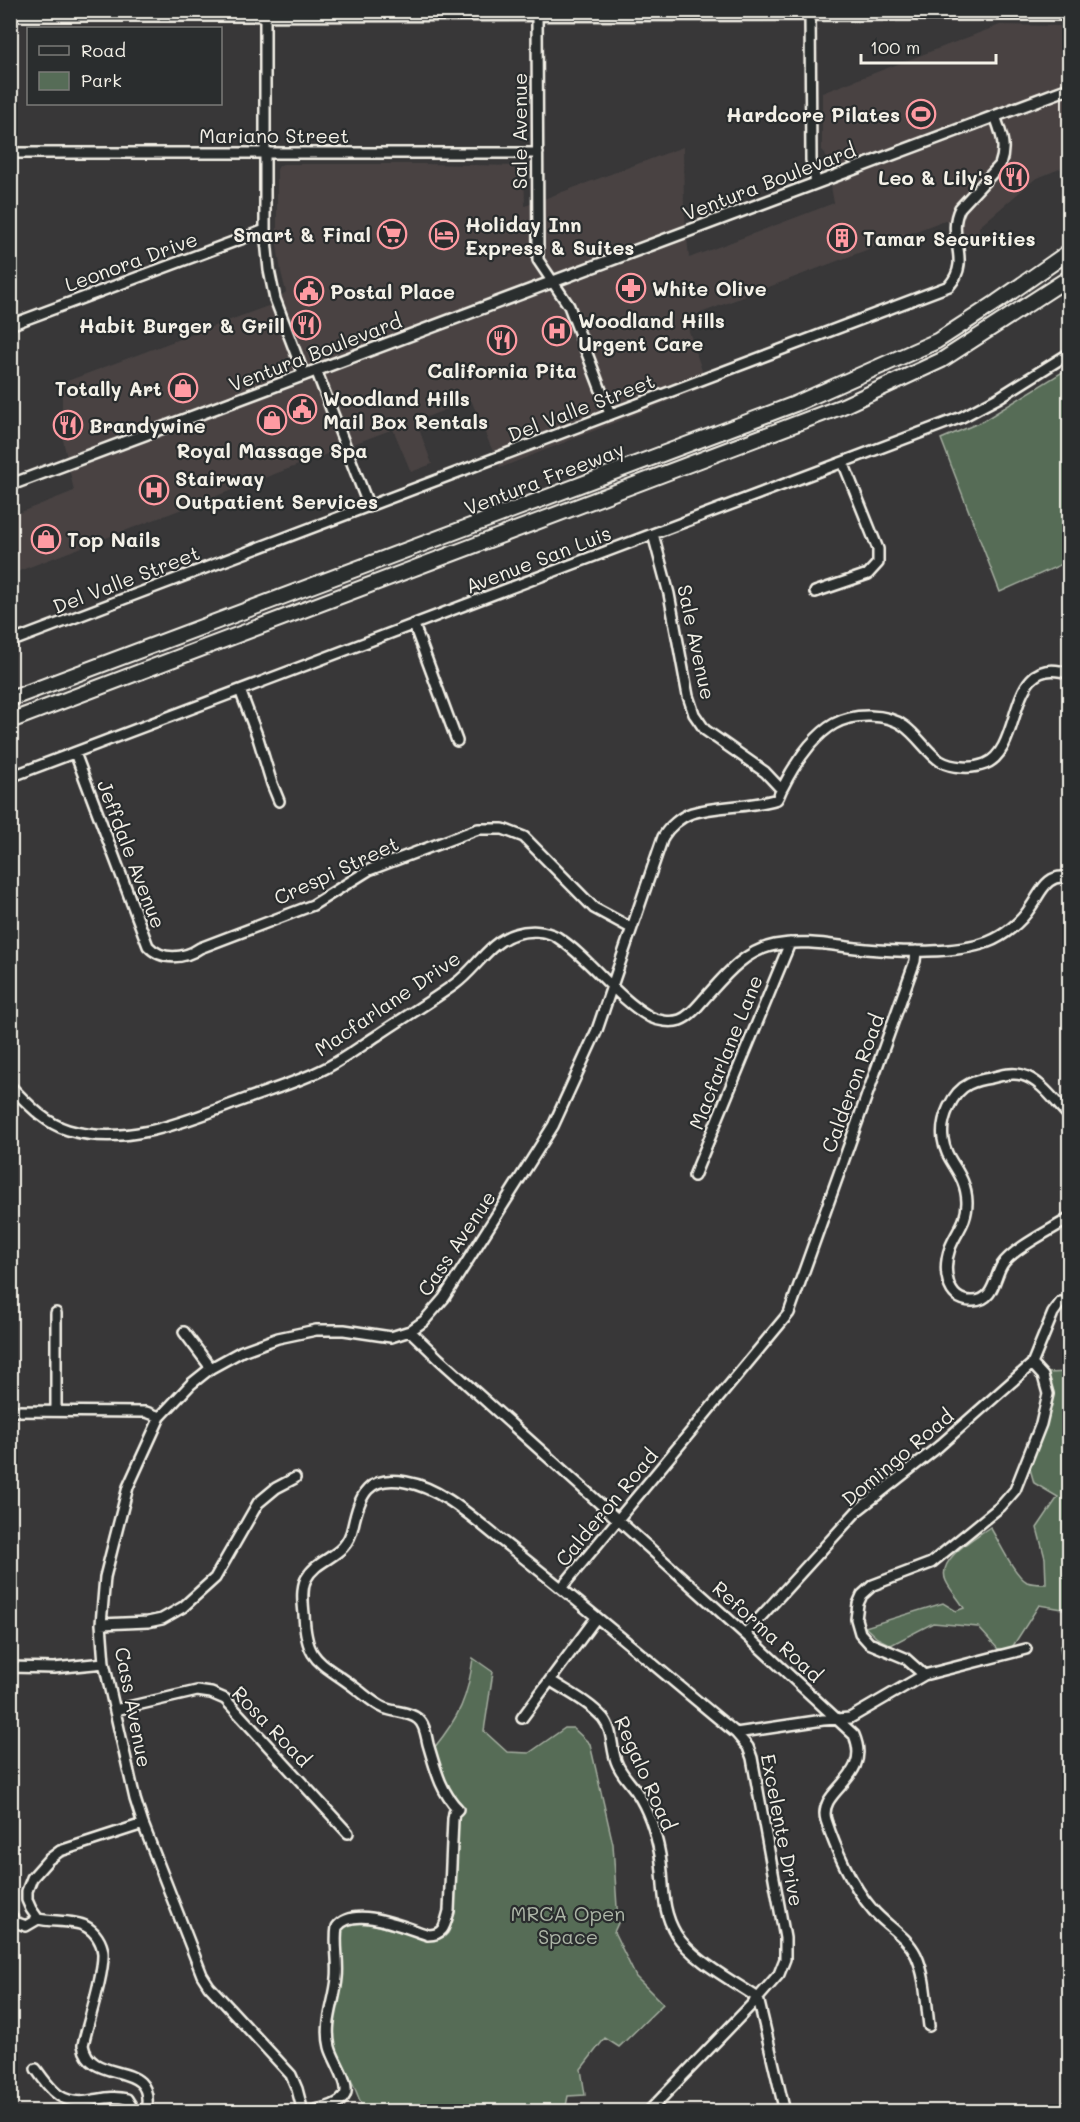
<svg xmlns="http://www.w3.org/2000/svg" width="1080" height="2122" font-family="Mali,sans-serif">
<rect width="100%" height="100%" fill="#383738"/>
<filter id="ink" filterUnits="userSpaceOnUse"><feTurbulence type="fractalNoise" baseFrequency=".0167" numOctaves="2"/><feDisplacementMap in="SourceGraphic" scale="12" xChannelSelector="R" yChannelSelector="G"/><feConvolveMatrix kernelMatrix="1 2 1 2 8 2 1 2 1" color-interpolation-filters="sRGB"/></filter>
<g filter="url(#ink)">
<!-- built -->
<path fill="#494343" d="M1000 25 1059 26 1063 28 1065 31 1063 64 1070 79 1069 165 1035 179 979 227 980 240 968 248 964 238 945 220 685 319 707 386 500 468 471 400 416 421 432 464 411 472 393 429 11 574V516L74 491 62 435V383L268 306 286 292 281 272 277 244V170L279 166 283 164H423L520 166 524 169 525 206 683 147 684 207 689 258 834 203 825 153 822 150V93Z"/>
<!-- green -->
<path fill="#566c57" stroke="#a5aea0" stroke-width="1.5" d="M1069 368V561L1000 592 941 439 983 421Z
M1069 1372V1610L1039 1605 1011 1649H998L978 1627 933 1623 891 1645 877 1638 865 1627 943 1603 956 1611 964 1608C959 1599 950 1590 946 1581 936 1559 975 1538 990 1527 999 1541 1014 1575 1027 1582 1032 1584 1040 1584 1046 1584L1045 1558 1037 1528 1058 1497 1034 1483 1029 1465 1050 1411 1048 1373Z
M1069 1644H1070L1069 1692 1060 1646Z
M473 1658 493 1672 484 1731 507 1752 529 1753 565 1728H573L590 1744 613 1844 618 1923 614 1932 636 1977 663 2004 619 2047 605 2038 581 2069 585 2095 568 2096 565 2111H364L354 2086 336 2050 332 2028 339 1930 347 1923 364 1922 431 1940C437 1939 444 1939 448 1933 457 1918 457 1840 458 1817L462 1808C456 1804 458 1802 454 1797 442 1779 442 1767 434 1748 459 1717 468 1698 473 1658Z"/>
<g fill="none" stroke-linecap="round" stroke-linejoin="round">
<!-- minor casing -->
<g stroke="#f4f1e8" stroke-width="14">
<path id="minor" d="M810 10 811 160 816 182
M537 11 538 260 569 306 610 414
M265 13V230L269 270 275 299 304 375
M10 16 1070 15
M10 153H538
M10 325 265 230
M316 370 369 507
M653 534 669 594 688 696 694 714 705 730 765 772 781 789
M815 592 868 574 878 563V549L843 462
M414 625 457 741
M10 642 949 286C973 259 945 237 960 208L1000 165C1007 146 1001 133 995 116
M240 690 258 738 272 784 279 801
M75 753 148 946C162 961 184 959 200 948L313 905 369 870 478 829H503L524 837 594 908 631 928
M10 777 962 417 998 398 1070 353
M10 1086C27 1103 44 1123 68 1130 129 1148 190 1119 246 1099 273 1089 301 1081 326 1068 344 1059 361 1046 378 1035 403 1018 430 1002 455 984 475 970 490 941 515 934 528 930 545 930 557 937 591 959 615 997 650 1017 658 1021 671 1023 680 1020 689 1017 697 1007 703 1000 723 978 743 951 775 945 806 939 834 946 866 949 900 952 956 954 988 942 1004 936 1021 922 1030 908 1041 893 1046 872 1070 878
M1070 1117C1056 1103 1041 1080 1022 1075 1012 1072 1001 1075 991 1078 984 1079 975 1081 969 1084 952 1092 940 1120 943 1139 946 1163 966 1172 967 1202 967 1223 957 1230 950 1248 943 1268 945 1302 973 1301 994 1301 994 1278 1002 1265 1012 1249 1053 1229 1070 1218
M694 1176 790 943
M56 1313V1411
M410 1331 439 1359 745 1634 854 1735C873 1779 817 1789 826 1820 835 1848 852 1886 872 1909 885 1925 906 1935 916 1955 926 1976 926 2003 929 2026
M184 1332 211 1368
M10 1411 146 1412 160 1417
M562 1587 789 1313 915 961 916 951
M101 1624 148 1622 162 1619 183 1607 215 1578 258 1503 276 1488 295 1478
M745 1634 858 1510 938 1447 1032 1364 1053 1313 1061 1302
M10 1667 54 1668 104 1663
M924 1675 905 1658 869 1643 860 1633 856 1619 858 1604 862 1595 873 1585 931 1563 1001 1506 1015 1490 1041 1424 1048 1394 1043 1376 1032 1364
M551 1681C568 1692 589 1702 603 1718 613 1730 611 1747 616 1761 620 1773 629 1781 636 1791 648 1809 656 1833 660 1855 665 1884 660 1907 676 1934 692 1960 733 1981 758 1998L785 2112
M115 1710 197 1691 211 1693 225 1699 348 1833
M522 1718 596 1618
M736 1733 823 1720 850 1718 924 1675 1026 1649
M143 1824 60 1851 48 1860 32 1878 27 1891V1900L31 1909 38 1919C51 1922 74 1920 85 1926 95 1931 102 1942 103 1953 104 1975 88 2022 83 2045 90 2087 157 2056 146 2112
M10 1914 15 1922 26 1926 38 1919
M36 2069C52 2092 63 2107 94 2100 106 2098 114 2096 127 2099L135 2112
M303 2112 297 2089 291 2075 209 1986 202 1975 143 1824 135 1799 104 1663 101 1624 105 1577 128 1487 160 1417 191 1384 211 1368 242 1351 278 1338 316 1330H344L391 1337 410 1331 424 1321 444 1298 553 1126 597 1030 663 837C669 827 680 817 692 813 720 805 750 808 777 799 780 795 780 791 783 787 790 773 800 757 810 745 817 737 825 729 834 724 853 713 887 713 904 726 917 735 928 753 940 761 952 768 972 769 985 764 1025 749 1005 650 1070 674
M307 2112C319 2109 339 2107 345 2095 351 2084 333 2060 330 2047 324 2023 335 2002 337 1978 339 1961 334 1944 337 1927 354 1904 406 1928 428 1935 444 1935 445 1925 449 1911L453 1819 454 1813 458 1809C440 1791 435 1767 428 1744 426 1736 425 1724 418 1719 410 1712 394 1712 384 1708 373 1703 364 1694 354 1687 320 1661 306 1663 304 1614 303 1603 301 1589 306 1579 319 1555 346 1560 353 1526 360 1494 368 1475 406 1482 442 1488 474 1519 502 1541 582 1603 658 1669 736 1733L748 1747 752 1758 785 1938V1959L779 1974 758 1998 648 2112
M1063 2112 1070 2105"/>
</g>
<!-- major casing -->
<g stroke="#f4f1e8" stroke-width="15">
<path id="major" d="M10 485 1070 88"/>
</g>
<!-- highway casing -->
<g stroke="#f4f1e8" stroke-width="18">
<path id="highway" d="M10 699 795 404 937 341 997 302 1070 251
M10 721 843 406 942 360 1070 277"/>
</g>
<!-- minor -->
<use href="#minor" stroke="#2a2d2e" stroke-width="9"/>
<!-- major -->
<use href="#major" stroke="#2a2d2e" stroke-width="10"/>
<!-- highway -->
<use href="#highway" stroke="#2a2d2e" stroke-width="14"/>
</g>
</g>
<!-- icons -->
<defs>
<g id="stadium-ring" transform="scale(1.5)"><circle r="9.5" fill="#2a2d2e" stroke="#ff9aa2" stroke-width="1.5"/><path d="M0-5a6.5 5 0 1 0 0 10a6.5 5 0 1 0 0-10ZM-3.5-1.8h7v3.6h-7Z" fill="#ff9aa2"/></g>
<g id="restaurant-ring" transform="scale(1.5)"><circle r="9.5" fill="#2a2d2e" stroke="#ff9aa2" stroke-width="1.5"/><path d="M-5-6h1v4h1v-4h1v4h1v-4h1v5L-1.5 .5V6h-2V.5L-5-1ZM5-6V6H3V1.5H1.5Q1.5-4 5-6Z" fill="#ff9aa2"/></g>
<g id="supermarket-ring" transform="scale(1.5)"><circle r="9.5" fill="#2a2d2e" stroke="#ff9aa2" stroke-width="1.5"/><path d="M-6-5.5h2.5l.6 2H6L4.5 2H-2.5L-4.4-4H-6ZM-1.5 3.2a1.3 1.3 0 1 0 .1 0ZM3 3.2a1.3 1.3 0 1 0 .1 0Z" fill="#ff9aa2"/></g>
<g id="hotel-ring" transform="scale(1.5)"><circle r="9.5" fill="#2a2d2e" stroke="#ff9aa2" stroke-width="1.5"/><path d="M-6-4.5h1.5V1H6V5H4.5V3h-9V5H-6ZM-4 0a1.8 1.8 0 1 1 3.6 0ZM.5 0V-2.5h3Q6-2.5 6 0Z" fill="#ff9aa2"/></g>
<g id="building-ring" transform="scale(1.5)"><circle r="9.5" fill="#2a2d2e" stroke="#ff9aa2" stroke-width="1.5"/><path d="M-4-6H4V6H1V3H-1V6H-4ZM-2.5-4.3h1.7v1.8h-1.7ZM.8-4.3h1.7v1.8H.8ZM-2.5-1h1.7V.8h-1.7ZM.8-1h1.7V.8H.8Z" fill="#ff9aa2"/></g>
<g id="pharmacy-ring" transform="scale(1.5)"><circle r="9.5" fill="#2a2d2e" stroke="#ff9aa2" stroke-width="1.5"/><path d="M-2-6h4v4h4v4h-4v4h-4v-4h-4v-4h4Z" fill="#ff9aa2"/></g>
<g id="civic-ring" transform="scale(1.5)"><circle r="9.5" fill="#2a2d2e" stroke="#ff9aa2" stroke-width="1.5"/><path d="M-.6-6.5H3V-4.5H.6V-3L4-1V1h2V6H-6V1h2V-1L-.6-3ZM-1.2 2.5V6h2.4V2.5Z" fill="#ff9aa2"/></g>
<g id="hospital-ring" transform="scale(1.5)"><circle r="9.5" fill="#2a2d2e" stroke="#ff9aa2" stroke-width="1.5"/><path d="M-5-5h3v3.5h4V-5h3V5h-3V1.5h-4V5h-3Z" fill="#ff9aa2"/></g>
<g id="shop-ring" transform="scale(1.5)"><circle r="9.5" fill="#2a2d2e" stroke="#ff9aa2" stroke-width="1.5"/><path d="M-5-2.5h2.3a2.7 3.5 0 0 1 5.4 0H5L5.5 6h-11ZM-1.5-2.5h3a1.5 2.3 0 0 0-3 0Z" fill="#ff9aa2"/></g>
</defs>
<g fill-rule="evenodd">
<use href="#stadium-ring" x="921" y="114"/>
<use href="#restaurant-ring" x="1014" y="177"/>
<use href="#supermarket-ring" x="392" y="234"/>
<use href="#hotel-ring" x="444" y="235"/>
<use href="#building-ring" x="842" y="238"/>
<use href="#pharmacy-ring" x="631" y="288"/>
<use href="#civic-ring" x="309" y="291"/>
<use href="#restaurant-ring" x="306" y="325"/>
<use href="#hospital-ring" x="557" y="331"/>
<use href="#restaurant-ring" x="502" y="340"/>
<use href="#shop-ring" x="183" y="388"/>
<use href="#civic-ring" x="302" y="409"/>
<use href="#shop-ring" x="272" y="420"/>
<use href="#restaurant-ring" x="68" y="425"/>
<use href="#hospital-ring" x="154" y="490"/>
<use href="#shop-ring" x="46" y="539"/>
</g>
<g text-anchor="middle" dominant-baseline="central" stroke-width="4.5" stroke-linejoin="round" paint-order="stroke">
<!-- poi labels -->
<g font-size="20" font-weight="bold" fill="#f4f1e8" stroke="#2a2d2e" text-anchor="start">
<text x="900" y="114" text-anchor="end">Hardcore Pilates</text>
<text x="993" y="177" text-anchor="end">Leo &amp; Lily's</text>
<text x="465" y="224">Holiday Inn<tspan x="465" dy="23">Express &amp; Suites</tspan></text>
<text x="371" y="234" text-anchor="end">Smart &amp; Final</text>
<text x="863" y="238">Tamar Securities</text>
<text x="652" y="288">White Olive</text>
<text x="330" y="291">Postal Place</text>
<text x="578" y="320">Woodland Hills<tspan x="578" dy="23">Urgent Care</tspan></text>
<text x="285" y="325" text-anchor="end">Habit Burger &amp; Grill</text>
<text x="502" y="370" text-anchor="middle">California Pita</text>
<text x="162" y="388" text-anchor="end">Totally Art</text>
<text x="323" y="398">Woodland Hills<tspan x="323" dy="23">Mail Box Rentals</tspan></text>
<text x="89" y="425">Brandywine</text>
<text x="272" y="450" text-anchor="middle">Royal Massage Spa</text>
<text x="175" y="478">Stairway<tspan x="175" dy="23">Outpatient Services</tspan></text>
<text x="67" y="539">Top Nails</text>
</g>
<!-- street labels -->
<g font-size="20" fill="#f4f1e8" stroke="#2a2d2e">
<text transform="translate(519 131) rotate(-90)">Sale Avenue</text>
<text x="274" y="135">Mariano Street</text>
<text transform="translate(769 181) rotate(-21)">Ventura Boulevard</text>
<text transform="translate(131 261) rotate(-20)">Leonora Drive</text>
<text transform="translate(315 352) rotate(-21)">Ventura Boulevard</text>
<text transform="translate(581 407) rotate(-21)">Del Valle Street</text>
<text transform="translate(544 478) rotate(-21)">Ventura Freeway</text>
<text transform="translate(538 559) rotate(-21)">Avenue San Luis</text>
<text transform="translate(126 579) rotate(-21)">Del Valle Street</text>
<text transform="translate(697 642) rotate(78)">Sale Avenue</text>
<text transform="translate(132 854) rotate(69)">Jeffdale Avenue</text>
<text transform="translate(336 870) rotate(-25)">Crespi Street</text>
<text transform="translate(387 1003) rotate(-34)">Macfarlane Drive</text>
<text transform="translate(725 1052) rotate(-68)">Macfarlane Lane</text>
<text transform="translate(852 1083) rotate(-70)">Calderon Road</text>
<text transform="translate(456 1243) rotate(-56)">Cass Avenue</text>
<text transform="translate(897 1457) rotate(-40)">Domingo Road</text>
<text transform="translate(606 1507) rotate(-50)">Calderon Road</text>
<text transform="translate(768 1631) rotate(42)">Reforma Road</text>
<text transform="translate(134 1707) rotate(79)">Cass Avenue</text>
<text transform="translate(272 1726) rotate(46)">Rosa Road</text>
<text transform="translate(646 1773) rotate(66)">Regalo Road</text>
<text transform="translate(783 1830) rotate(79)">Excelente Drive</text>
</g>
<!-- park labels -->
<g font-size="20" fill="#adb5a7" stroke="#2a2d2e">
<text x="568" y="1913">MRCA Open<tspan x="568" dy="23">Space</tspan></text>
</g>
</g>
<!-- margin -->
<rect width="1080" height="2122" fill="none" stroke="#2a2d2e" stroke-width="36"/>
<rect x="18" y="18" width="1044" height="2086" fill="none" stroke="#f4f1e8" stroke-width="2" filter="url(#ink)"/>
<!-- legend -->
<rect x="27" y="27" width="195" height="78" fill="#2a2d2e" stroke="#7b7b78" stroke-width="1.5"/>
<rect x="39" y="46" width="30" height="9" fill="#2a2d2e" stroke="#7b7b78" stroke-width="1.5"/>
<text x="81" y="57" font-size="18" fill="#f4f1e8">Road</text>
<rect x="39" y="72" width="30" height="18" fill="#566c57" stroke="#7b7b78" stroke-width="1.5"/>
<text x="81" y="87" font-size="18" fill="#f4f1e8">Park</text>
<!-- scale -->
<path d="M861 54v9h135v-9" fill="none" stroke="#f4f1e8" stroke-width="3"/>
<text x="870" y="54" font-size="18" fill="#f4f1e8" stroke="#2a2d2e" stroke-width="4.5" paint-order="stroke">100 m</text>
</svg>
